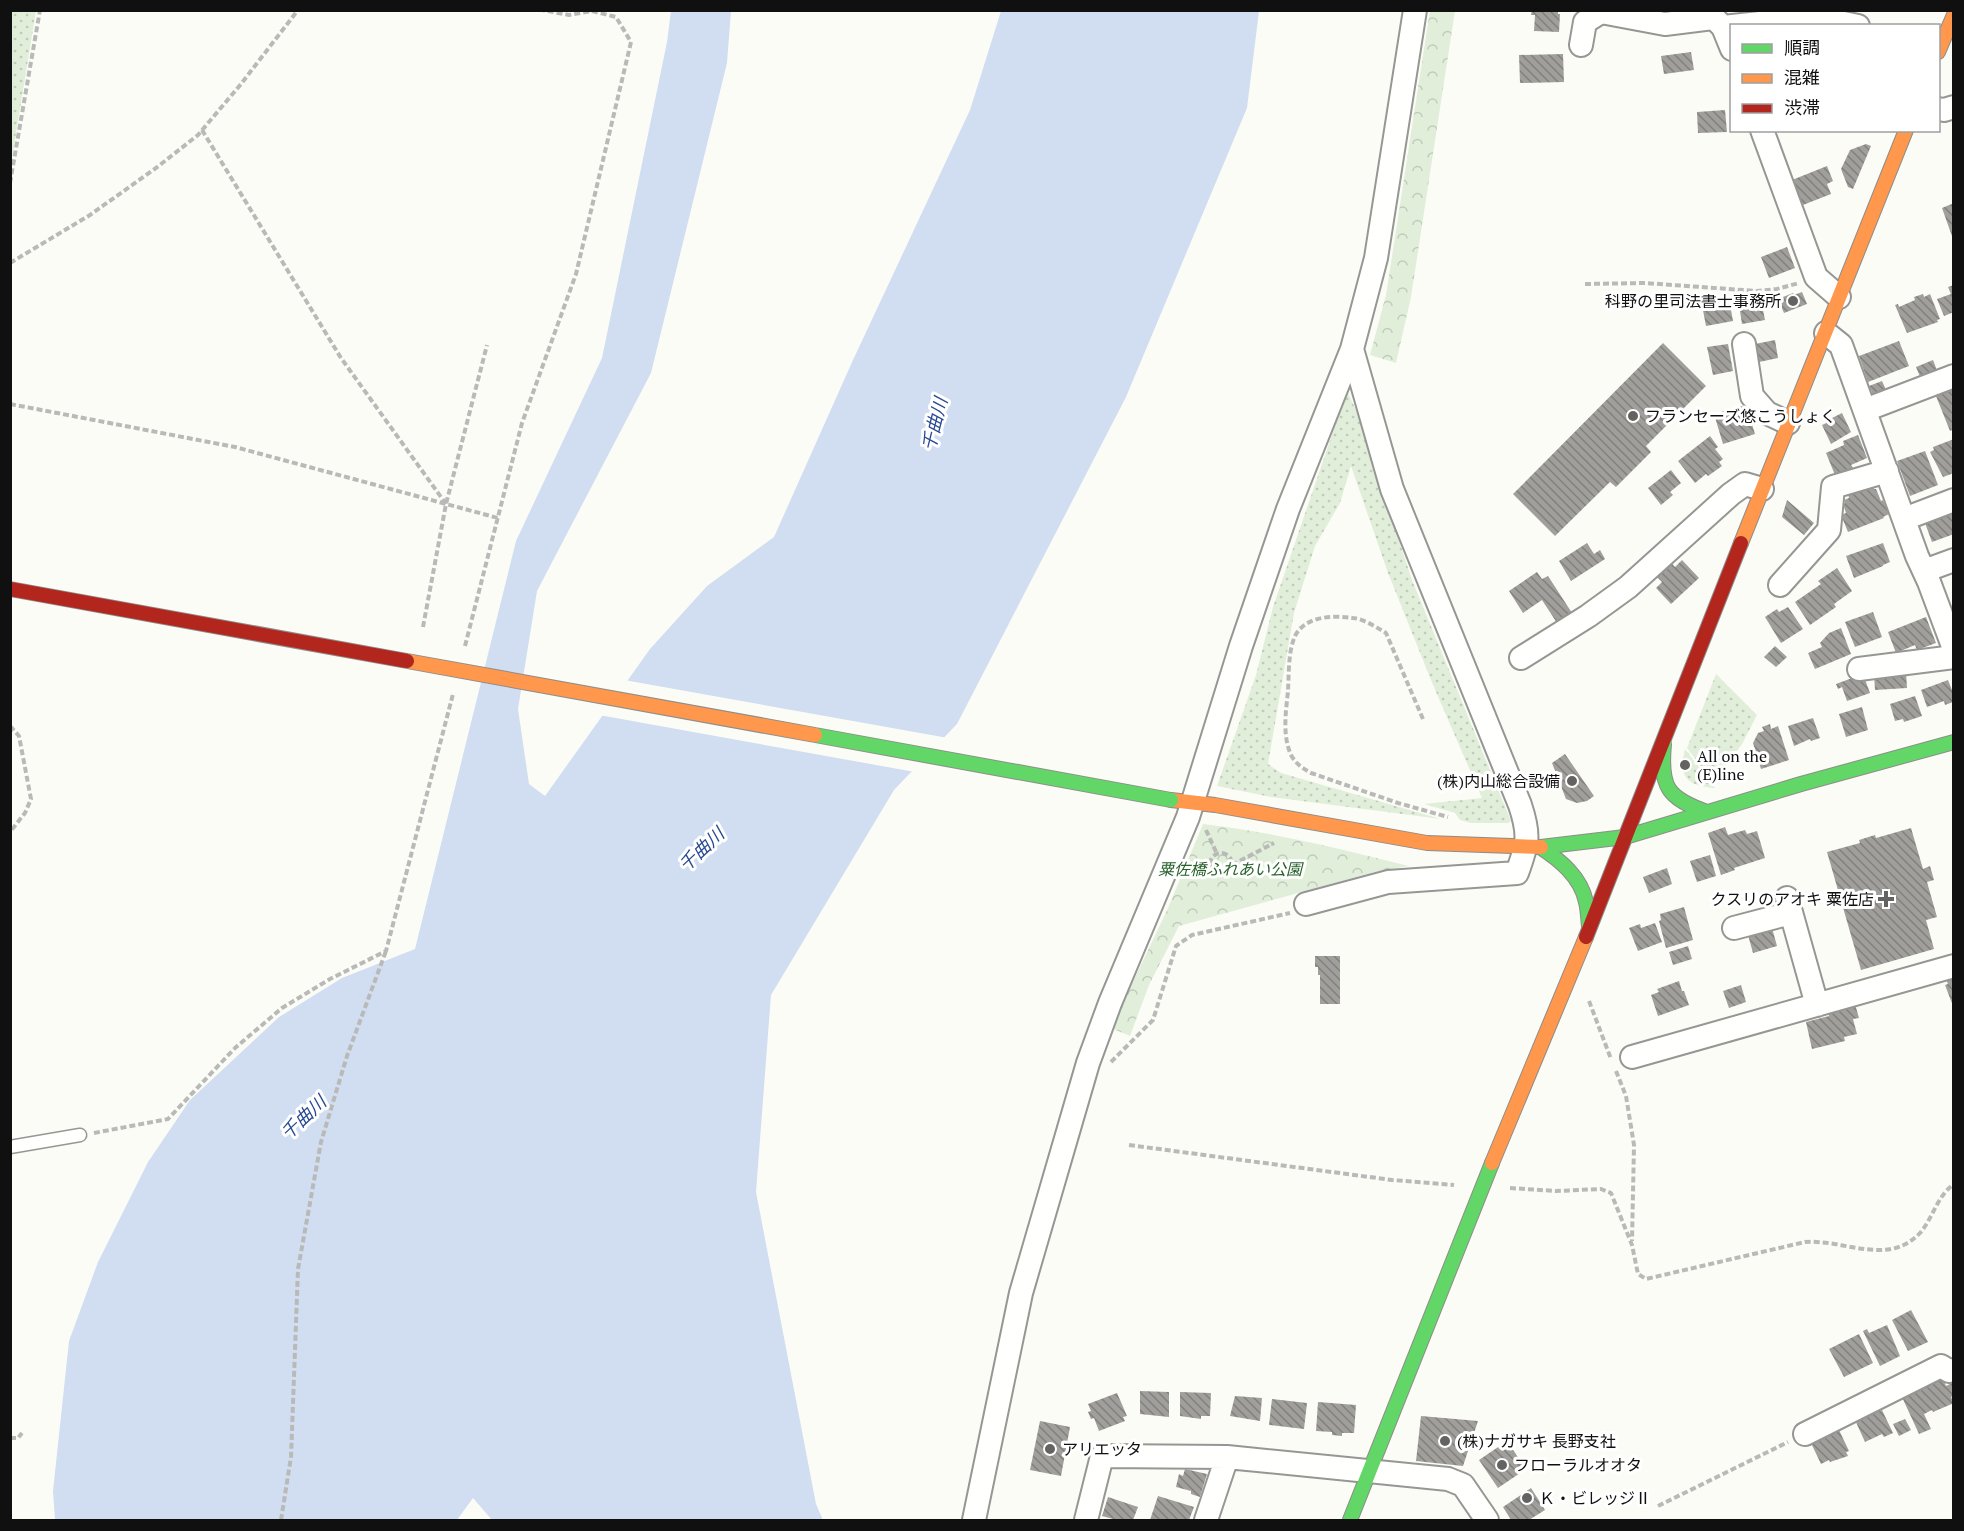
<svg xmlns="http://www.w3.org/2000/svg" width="1964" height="1531" font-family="'PT Serif','Noto Sans JP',serif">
<defs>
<pattern id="grass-dots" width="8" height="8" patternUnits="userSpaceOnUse" patternTransform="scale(1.5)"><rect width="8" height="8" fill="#e1efda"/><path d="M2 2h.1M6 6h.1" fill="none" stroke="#c0ccba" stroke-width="1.8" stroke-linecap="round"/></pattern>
<pattern id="park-crowns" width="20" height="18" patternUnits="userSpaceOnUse" patternTransform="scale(1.5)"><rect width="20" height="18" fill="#e1efda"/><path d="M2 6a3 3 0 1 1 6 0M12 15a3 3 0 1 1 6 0" fill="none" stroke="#c0ccba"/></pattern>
<pattern id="building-back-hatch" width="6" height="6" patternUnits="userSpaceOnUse" patternTransform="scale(1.5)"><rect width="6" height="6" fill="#a09f9c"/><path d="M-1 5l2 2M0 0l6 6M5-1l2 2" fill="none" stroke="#81807e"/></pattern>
</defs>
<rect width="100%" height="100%" fill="#fcfcf7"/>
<!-- grass -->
<path fill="url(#grass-dots)" d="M11 10 36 11 11 164 10 11Z
M1347 391 1356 410 1412 580 1511 821 1508 823H1471L1460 820 1455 813 1424 804 1482 798 1433 685 1388 573 1351 466 1340 503 1315 546 1294 613 1268 764 1281 773 1441 819 1271 797 1217 786 1256 675 1273 607Z
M1716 674 1757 715 1742 744 1714 783 1687 748Z
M1685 749 1715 788C1687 786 1678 777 1685 749Z"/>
<!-- park -->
<path fill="url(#park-crowns)" d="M1430 10 1455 11 1411 297 1396 363 1370 355 1386 295Z
M1203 824C1273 832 1341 849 1409 866L1378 871 1179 926 1149 985 1130 1036 1111 1028 1168 908Z"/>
<!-- water -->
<path fill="#d1def1" d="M671 11H731L727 63 651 373 537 591 518 709 529 784 545 796 650 649 707 586 774 537 853 360 970 110 1001 11H1259L1247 108 1126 397 957 724 894 790 771 995 756 1192 816 1504 823 1520H492L473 1498 457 1520H55L53 1491 69 1341 98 1262 148 1162 190 1100 279 1017 342 978 415 949 516 541 602 358 667 42Z"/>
<!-- pier -->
<path fill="#fcfcf7" d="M624 680 948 738 915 772 599 715Z"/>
<!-- building -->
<path fill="url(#building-back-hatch)" d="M1532 10H1558V14H1560L1559 32 1534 31 1535 15H1531Z
M1691 52 1694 70 1664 74 1661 56Z
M1563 54 1564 82 1520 83 1519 55Z
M1725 110 1727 132 1698 133 1697 112Z
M1866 144 1871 146 1853 189 1848 187 1841 169 1850 150Z
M1827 166 1833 181 1827 184 1831 194 1803 205 1792 180Z
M1954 203V239H1953L1942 208Z
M1787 247 1795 268 1769 278 1761 257Z
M1954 285V312L1944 316 1937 299 1951 294 1948 287Z
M1802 292 1807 304 1784 313 1778 299 1793 293 1794 295Z
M1923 294 1924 297 1930 294 1940 319 1937 320 1938 322 1907 333 1895 305 1898 304 1899 307 1915 300 1914 297Z
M1706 299V303L1729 299 1733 321 1706 326 1701 300Z
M1761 300 1765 320 1742 324 1739 305Z
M1775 340 1778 358 1759 362 1755 344Z
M1899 341 1909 366 1868 382 1859 356Z
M1663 343 1706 386 1646 446 1651 452 1616 487 1610 482 1555 536 1513 494Z
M1728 344 1733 371 1713 375 1707 347Z
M1933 360 1938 373 1921 379 1916 367Z
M1882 381 1887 392 1874 397 1869 386Z
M1954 389V429L1950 431 1936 396Z
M1746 405 1755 434 1723 444 1714 414Z
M1842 413 1851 432 1831 444 1822 425 1831 421 1830 419Z
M1858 435 1867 458 1851 465 1853 468 1835 475 1826 453 1844 445 1843 441Z
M1710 436 1718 447 1715 449 1723 459 1719 462 1722 466 1708 476 1706 474 1695 483 1678 461Z
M1954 439V473L1943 477 1930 452 1934 450 1933 447Z
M1925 451 1938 485 1910 496 1897 461Z
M1671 470 1681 483 1670 492 1673 495 1661 505 1648 488Z
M1872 484 1874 489H1876L1881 501 1883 500 1889 514 1883 517 1884 518 1848 532 1841 515 1846 513 1843 504 1845 503 1844 500 1849 498 1848 494Z
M1787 500 1814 523 1804 535 1782 517Z
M1954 512V534L1932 542 1925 523Z
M1587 543 1594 554 1600 550 1605 559 1571 581 1559 561Z
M1883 543 1890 562 1883 565V566L1854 578 1846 556Z
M1669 560 1675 567 1682 560 1699 578 1671 604 1656 588 1662 582 1654 574Z
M1837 568 1852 591 1834 604 1836 607 1810 625 1795 602 1821 584 1818 581Z
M1537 572 1542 579 1548 576 1574 616 1559 626 1542 600 1523 613 1509 591Z
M1788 607 1803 629 1781 643 1765 617 1777 609 1779 612Z
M1873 612 1882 637 1855 647 1845 622Z
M1926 617 1936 643 1917 650 1915 645 1896 653 1888 632Z
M1841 628 1851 654 1815 669 1808 653 1822 647 1820 643 1829 633Z
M1775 646 1787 657 1776 667 1764 657Z
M1906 672 1907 688 1875 690 1874 674Z
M1863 674 1870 693 1847 701 1842 687 1838 689 1836 684Z
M1948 680 1954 695 1953 702 1945 705 1944 701 1927 707 1921 690Z
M1915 696 1922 716 1904 722 1903 719 1895 721 1890 704Z
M1862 707 1868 730 1846 737 1839 714Z
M1813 718 1820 738 1811 741 1810 739 1794 746 1788 726Z
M1770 724 1771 729 1778 726 1789 760 1761 769 1753 743 1758 733 1764 731 1762 727Z
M1565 754 1594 796 1587 801 1577 803 1566 799 1552 763Z
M1725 827 1728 835 1745 830 1747 834 1757 831 1765 858 1734 868 1735 870 1721 875 1708 833Z
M1911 828 1923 869 1930 866 1934 880 1927 882 1937 917 1926 920 1934 949 1861 970 1827 852 1860 843 1859 840 1875 835 1876 838Z
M1710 855 1716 876 1697 882 1690 861Z
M1667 868 1672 884 1649 893 1643 877Z
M1684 907 1693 940 1666 948 1659 921 1661 920 1660 914Z
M1655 923 1662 942 1638 951 1629 928 1640 924 1641 928Z
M1772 928 1777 946 1753 953 1748 935Z
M1688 946 1692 959 1673 965 1669 952Z
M1315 956H1340V1004H1320V975H1318V967H1315Z
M1954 974V1006H1953L1945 985 1948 984 1945 977Z
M1679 981 1682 991H1684L1689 1005 1658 1016 1651 995 1659 992 1657 989Z
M1741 985 1746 1002 1729 1008 1723 991Z
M1855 1004 1859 1018 1853 1019 1857 1034 1844 1037 1845 1041 1812 1049 1806 1022 1829 1016 1828 1012Z
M1911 1310 1928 1342 1908 1351 1892 1320Z
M1887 1325 1900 1356 1880 1366 1863 1331 1867 1329 1869 1333Z
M1859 1334 1873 1363 1844 1377 1829 1349Z
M1943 1379 1946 1386 1954 1382V1396L1951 1397 1954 1403 1933 1412 1932 1410 1924 1414 1931 1429 1919 1434 1901 1395 1929 1383 1930 1385Z
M1140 1391 1169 1392V1417L1140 1414Z
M1180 1392 1211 1393 1210 1416H1201V1419L1180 1416Z
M1117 1393 1127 1416 1123 1417 1125 1421 1099 1431 1094 1418 1091 1419 1088 1412 1091 1411 1088 1404Z
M1235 1396 1262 1398 1260 1421 1230 1416Z
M1272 1399 1307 1403 1304 1429 1269 1425Z
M1318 1402 1356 1405 1354 1433H1342V1436L1332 1435V1432L1316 1431Z
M1882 1410 1893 1433 1884 1437 1882 1434 1865 1442 1855 1420Z
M1421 1416 1478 1421 1463 1466 1416 1461Z
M1905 1419 1911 1430 1899 1436 1893 1424Z
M1040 1421 1070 1427 1061 1476 1030 1470Z
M1839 1430 1849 1451 1846 1452 1848 1456 1830 1462 1829 1460 1821 1464 1811 1443Z
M1507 1441 1526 1469 1498 1488 1479 1460Z
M1185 1469 1207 1474 1200 1497 1191 1494V1491L1176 1487 1179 1474 1183 1476Z
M1531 1488 1545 1510 1529 1520H1511L1503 1507Z
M1158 1496 1194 1507 1189 1520H1150Z
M1108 1497 1138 1507 1133 1520H1117L1102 1516Z"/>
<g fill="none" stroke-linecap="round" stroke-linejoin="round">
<!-- lane casing -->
<g stroke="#969694" stroke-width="15">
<path id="lane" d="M10 1147 80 1135"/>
</g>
<!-- street casing -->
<g stroke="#969694" stroke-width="26">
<path id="street" d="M1713 17 1723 27 1732 49
M1723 27 1805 18 1829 20 1858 26
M1581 45 1585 22 1601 12 1665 24 1713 18
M1938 109 1944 110 1954 107
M1762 130 1816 277 1839 297
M1826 333 1841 345 1917 556 1929 582 1954 649
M1744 344 1752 396 1767 413 1788 423
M1865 410 1954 376
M1904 519 1954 500
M1924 571 1954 560
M1780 585 1829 530 1833 487 1887 471
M1521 658 1588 616 1628 587 1731 494 1745 484 1762 489
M1859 669 1954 657
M1787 898 1817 1005
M1306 904 1388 882 1517 873C1528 843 1530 835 1520 805L1392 489 1352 349
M1734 928 1791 913
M1632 1057 1954 966
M1805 1434 1941 1366 1949 1371 1954 1370
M974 1520 1021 1293 1088 1063 1110 1003 1188 817 1241 646 1288 509 1352 349 1376 258 1415 10
M1086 1520 1102 1456 1227 1457 1448 1479 1463 1485 1487 1520
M1206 1520 1227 1457"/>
</g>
<!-- fast casing -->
<g stroke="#8d8d8b" stroke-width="16">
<path id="fast" d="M1664 744C1660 787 1667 798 1707 812
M1540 847C1560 860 1581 877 1586 902 1588 910 1588 918 1589 926
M1541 847 1625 837 1801 784 1954 742
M1350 1520 1492 1163"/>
</g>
<!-- slow casing -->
<g stroke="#8d8d8b" stroke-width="16">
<path id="slow" d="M1938 52 1954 15
M1741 543 1906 130
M1171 800 1215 805 1427 843 1541 847
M1492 1163 1586 937"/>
</g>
<!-- jam casing -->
<g stroke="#8d8d8b" stroke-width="16">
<path id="jam" d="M1586 937 1741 543"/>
</g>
<!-- path -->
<path stroke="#b9b9b8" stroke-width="4" stroke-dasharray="6 3" stroke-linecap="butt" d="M202 130 341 358 446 504
M10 183 40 10
M10 263 90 215 156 168 198 135 241 84 298 10
M1585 284 1645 283 1757 291 1777 289 1799 283
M10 404 235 447 498 518
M423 627 446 504 487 345
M465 646 522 423 576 274 631 42 616 17 592 11 569 15 542 10
M1423 719 1386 633C1376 627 1364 619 1353 618 1333 615 1305 616 1295 636 1288 652 1289 673 1288 691 1286 711 1282 735 1291 755 1296 764 1302 768 1311 773L1398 803 1448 817
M10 726 19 736 31 799 25 813 10 832
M1206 830 1217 854
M1210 864a11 11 0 1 1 22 0a11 11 0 1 1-22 0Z
M1232 865 1274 843
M1186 877 1210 866
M1589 1001 1611 1059
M1111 1062 1153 1020 1176 946 1192 935 1290 913
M1616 1071 1626 1096 1634 1145 1632 1241
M94 1133 168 1119 235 1048 282 1008 330 979 386 951 453 694
M1129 1145 1392 1180 1454 1185
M1510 1188 1556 1191 1601 1189 1611 1193 1632 1245 1638 1274 1646 1279 1805 1242C1844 1239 1888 1267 1920 1233 1933 1218 1937 1196 1954 1184
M10 1438H18L22 1433
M1658 1506 1788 1442
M281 1520 291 1457 298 1269 321 1142 347 1056 386 951"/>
<!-- lane -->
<use href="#lane" stroke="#fffffe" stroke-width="12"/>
<!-- street -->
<use href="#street" stroke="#fffffe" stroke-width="22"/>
<!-- fast -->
<use href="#fast" stroke="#63d668" stroke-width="14"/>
<!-- slow -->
<use href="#slow" stroke="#ff974d" stroke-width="14"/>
<!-- jam -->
<use href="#jam" stroke="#b3261e" stroke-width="14"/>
<!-- fast-bridge casing -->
<g stroke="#8d8d8b" stroke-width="16" stroke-linecap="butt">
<path id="fast-bridge" d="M815 735 1171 800"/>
</g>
<!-- slow-bridge casing -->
<g stroke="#8d8d8b" stroke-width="16" stroke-linecap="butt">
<path id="slow-bridge" d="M407 661 815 735"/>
</g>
<!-- jam-bridge casing -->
<g stroke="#8d8d8b" stroke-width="16" stroke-linecap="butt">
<path id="jam-bridge" d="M10 589 407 661"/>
</g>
<!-- fast-bridge -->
<use href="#fast-bridge" stroke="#63d668" stroke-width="14"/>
<!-- slow-bridge -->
<use href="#slow-bridge" stroke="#ff974d" stroke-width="14"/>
<!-- jam-bridge -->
<use href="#jam-bridge" stroke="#b3261e" stroke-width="14"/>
</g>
<!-- markers -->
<g fill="#636361" stroke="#fff" stroke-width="2">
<circle cx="1793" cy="301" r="6"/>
<circle cx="1633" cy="416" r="6"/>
<circle cx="1685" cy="765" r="6"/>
<circle cx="1572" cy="781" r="6"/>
<path d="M1883 890h6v6h6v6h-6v6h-6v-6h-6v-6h6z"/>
<circle cx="1445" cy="1441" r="6"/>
<circle cx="1050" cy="1449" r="6"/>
<circle cx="1502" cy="1465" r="6"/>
<circle cx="1527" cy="1498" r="6"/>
</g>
<g text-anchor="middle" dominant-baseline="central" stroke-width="6" stroke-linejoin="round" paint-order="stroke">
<!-- poi labels -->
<g font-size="16" fill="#101010" stroke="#fff" text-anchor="start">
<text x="1781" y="301" text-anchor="end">科野の里司法書士事務所</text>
<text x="1645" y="416">フランセーズ悠こうしょく</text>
<text x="1697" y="756">All on the<tspan x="1697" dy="18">(E)line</tspan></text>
<text x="1560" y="781" text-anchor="end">(株)内山総合設備</text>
<text x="1874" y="899" text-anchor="end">クスリのアオキ 粟佐店</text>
<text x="1457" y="1441">(株)ナガサキ 長野支社</text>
<text x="1062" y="1449">アリエッタ</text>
<text x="1514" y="1465">フローラルオオタ</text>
<text x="1539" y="1498">Ｋ・ビレッジⅡ</text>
</g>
<!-- park labels -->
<g font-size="16" font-style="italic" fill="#28612b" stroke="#fff">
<text x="1230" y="869">粟佐橋ふれあい公園</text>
</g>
<!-- water labels -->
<g font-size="18" font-style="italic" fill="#284993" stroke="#fff">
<text transform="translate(934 424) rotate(-76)">千曲川</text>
<text transform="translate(701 849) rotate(-43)">千曲川</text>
<text transform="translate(303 1117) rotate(-43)">千曲川</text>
</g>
</g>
<!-- border -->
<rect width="1964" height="1531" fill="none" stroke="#101010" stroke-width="24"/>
<!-- legend -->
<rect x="1730" y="24" width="210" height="108" fill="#ffffff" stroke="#9f9f9f" stroke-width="1.5"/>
<rect x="1742" y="44" width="30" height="9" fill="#63d668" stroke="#9f9f9f" stroke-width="1.5"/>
<text x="1784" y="54" font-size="18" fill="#101010">順調</text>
<rect x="1742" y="74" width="30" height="9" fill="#ff974d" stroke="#9f9f9f" stroke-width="1.5"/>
<text x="1784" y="84" font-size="18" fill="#101010">混雑</text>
<rect x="1742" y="104" width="30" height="9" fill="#b3261e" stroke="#9f9f9f" stroke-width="1.5"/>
<text x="1784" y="114" font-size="18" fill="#101010">渋滞</text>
</svg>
